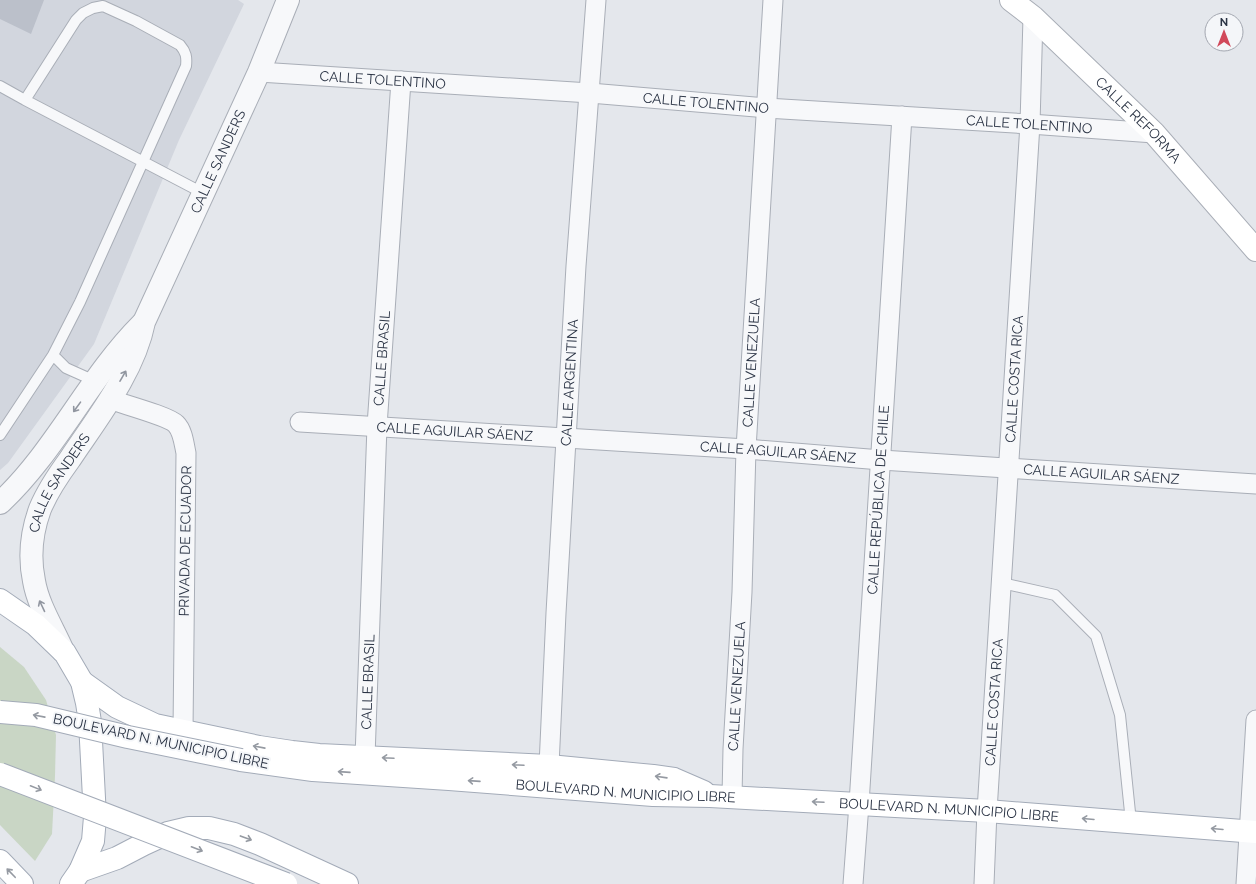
<svg xmlns="http://www.w3.org/2000/svg" width="1256" height="884" font-family="Raleway,sans-serif">
<rect width="100%" height="100%" fill="#e4e7ec"/>
<!-- built -->
<path fill="#d2d6de" d="M0 0H238L244 4 179 140 94 344 8 463 0 470Z"/>
<!-- green -->
<path fill="#c9d6c5" d="M0 647 24 667 46 700 56 735 55 776 52 834 35 861 0 825Z"/>
<!-- building -->
<path fill="#bbc0ca" d="M0 0H44L31 34 0 19Z"/>
<g fill="none" stroke-linecap="round" stroke-linejoin="round">
<!-- service casing -->
<g stroke="#a9aeb7" stroke-width="12">
<path id="service" d="M0 86 25 100 203 193
M53 355 66 368 95 381
M0 435 53 355 80 302 186 66C187 57 186 52 180 45L136 21 103 6 93 8 83 13 76 20 25 100
M1002 583 1055 595 1096 636 1120 715 1131 822"/>
</g>
<!-- minor casing -->
<g stroke="#a9aeb7" stroke-width="21">
<g id="minor">
<path id="s1" d="M259 72 590 93 766 108 1030 124 1154 133"/>
<path d="M109 399C122 404 168 416 176 424 183 431 184 444 186 453L183 731"/>
<path id="s2" d="M300 422 746 449 881 460 1256 484"/>
<path id="s3" d="M365 757 377 426 401 81"/>
<path id="s4" d="M549 766 556 613 576 266 596 0"/>
<path id="s5" d="M732 797 733 749 742 592 746 449 773 0"/>
<path id="s6" d="M853 884 859 804 902 116"/>
<path id="s7" d="M984 884 987 811 1030 124 1033 17"/>
<path d="M1246 884 1256 720"/>
</g>
</g>
<!-- tertiary casing -->
<g stroke="#a9aeb7" stroke-width="24">
<g id="tertiary">
<path d="M0 503C56 451 88 378 142 324"/>
<path id="s8" d="M63 651C53 628 38 605 34 581 29 557 32 531 40 509 47 492 59 474 70 459 98 417 134 372 144 322L259 72 288 0"/>
</g>
</g>
<!-- secondary casing -->
<g stroke="#a9aeb7" stroke-width="24">
<g id="secondary">
<path id="s9" d="M1011 0 1033 17 1154 133 1256 250"/>
</g>
</g>
<!-- primary casing -->
<g stroke="#a3abb8" stroke-width="24">
<g id="primary">
<path d="M0 600 36 625 65 653 82 682 87 703 90 722 95 817 93 841 80 871 71 884"/>
<path d="M82 682 117 707 155 725 259 747 292 752 319 755 549 766 653 776 674 779 704 792"/>
<path id="s10" d="M241 760 313 770 449 779 653 795 710 796 987 811 1256 832"/>
<path d="M0 861 22 884"/>
<path d="M80 871 117 858 144 844 168 833 189 828H209L234 834 260 844 347 884"/>
</g>
</g>
<!-- service -->
<use href="#service" stroke="#f7f8fa" stroke-width="10"/>
<!-- minor -->
<use href="#minor" stroke="#f7f8fa" stroke-width="19"/>
<!-- tertiary -->
<use href="#tertiary" stroke="#f7f8fa" stroke-width="22"/>
<!-- secondary -->
<use href="#secondary" stroke="#fff" stroke-width="22"/>
<!-- primary -->
<use href="#primary" stroke="#fff" stroke-width="22"/>
<!-- primary-bridge casing -->
<g stroke="#a3abb8" stroke-width="24" stroke-linecap="butt">
<path id="primary-bridge" d="M0 712 36 715 128 737 241 760
M0 774 286 884"/>
</g>
<!-- primary-bridge -->
<use href="#primary-bridge" stroke="#fff" stroke-width="22"/>
</g>
<!-- one-way arrows -->
<defs><path id="oneway-shaft" d="M-6 0H5M1.5-3L5.5 0L1.5 3" fill="none" stroke-width="1.6" stroke-linecap="round" stroke-linejoin="round"/></defs>
<g stroke="#9196a0">
<use href="#oneway-shaft" transform="translate(123 376) rotate(-60)"/>
<use href="#oneway-shaft" transform="translate(77 407) rotate(126)"/>
<use href="#oneway-shaft" transform="translate(42 606) rotate(-115)"/>
</g>
<g stroke="#959aa2">
<use href="#oneway-shaft" transform="translate(39 716) rotate(-169)"/>
<use href="#oneway-shaft" transform="translate(259 747) rotate(-169)"/>
<use href="#oneway-shaft" transform="translate(388 758) rotate(-177)"/>
<use href="#oneway-shaft" transform="translate(518 765) rotate(-177)"/>
<use href="#oneway-shaft" transform="translate(344 772) rotate(-176)"/>
<use href="#oneway-shaft" transform="translate(661 777) rotate(-172)"/>
<use href="#oneway-shaft" transform="translate(474 781) rotate(-176)"/>
<use href="#oneway-shaft" transform="translate(36 788) rotate(22)"/>
<use href="#oneway-shaft" transform="translate(818 802) rotate(-177)"/>
<use href="#oneway-shaft" transform="translate(1088 819) rotate(-175)"/>
<use href="#oneway-shaft" transform="translate(1217 829) rotate(-175)"/>
<use href="#oneway-shaft" transform="translate(246 838) rotate(20)"/>
<use href="#oneway-shaft" transform="translate(197 849) rotate(21)"/>
<use href="#oneway-shaft" transform="translate(11 873) rotate(-134)"/>
</g>
<g text-anchor="middle" dominant-baseline="central" stroke-width="4" stroke-linejoin="round" paint-order="stroke">
<!-- street labels -->
<g font-size="14" fill="#2b3445" stroke="#f4f6f9">
<text stroke="none"><textPath href="#s1" startOffset="124">CALLE TOLENTINO</textPath></text>
<text stroke="none"><textPath href="#s1" startOffset="448">CALLE TOLENTINO</textPath></text>
<text stroke="none"><textPath href="#s9" startOffset="175">CALLE REFORMA</textPath></text>
<text stroke="none"><textPath href="#s1" startOffset="772">CALLE TOLENTINO</textPath></text>
<text stroke="none"><textPath href="#s8" startOffset="541">CALLE SANDERS</textPath></text>
<text stroke="none"><textPath href="#s3" startOffset="399">CALLE BRASIL</textPath></text>
<text stroke="none"><textPath href="#s5" startOffset="435">CALLE VENEZUELA</textPath></text>
<text stroke="none"><textPath href="#s7" startOffset="506">CALLE COSTA RICA</textPath></text>
<text stroke="none"><textPath href="#s4" startOffset="384">CALLE ARGENTINA</textPath></text>
<text stroke="none"><textPath href="#s2" startOffset="155">CALLE AGUILAR SÁENZ</textPath></text>
<text stroke="none"><textPath href="#s2" startOffset="479">CALLE AGUILAR SÁENZ</textPath></text>
<text stroke="none"><textPath href="#s2" startOffset="803">CALLE AGUILAR SÁENZ</textPath></text>
<text stroke="none"><textPath href="#s8" startOffset="181">CALLE SANDERS</textPath></text>
<text stroke="none"><textPath href="#s6" startOffset="385">CALLE REPÚBLICA DE CHILE</textPath></text>
<text transform="translate(185 541) rotate(-89)">PRIVADA DE ECUADOR</text>
<text stroke="none"><textPath href="#s3" startOffset="75">CALLE BRASIL</textPath></text>
<text stroke="none"><textPath href="#s5" startOffset="111">CALLE VENEZUELA</textPath></text>
<text stroke="none"><textPath href="#s7" startOffset="182">CALLE COSTA RICA</textPath></text>
<text transform="translate(161 741) rotate(12)">BOULEVARD N. MUNICIPIO LIBRE</text>
<text stroke="none"><textPath href="#s10" startOffset="386">BOULEVARD N. MUNICIPIO LIBRE</textPath></text>
<text stroke="none"><textPath href="#s10" startOffset="710">BOULEVARD N. MUNICIPIO LIBRE</textPath></text>
</g>
</g>
<!-- north arrow -->
<g transform="translate(1224 32)"><circle r="19" fill="#f4f6f9" stroke="#a4a8b1"/>
<path d="M0-3L7 15L0 10L-7 15Z" fill="#d1495b"/>
<text y="-6" font-size="11" font-weight="bold" text-anchor="middle" fill="#2b3445">N</text>
</g>
</svg>
